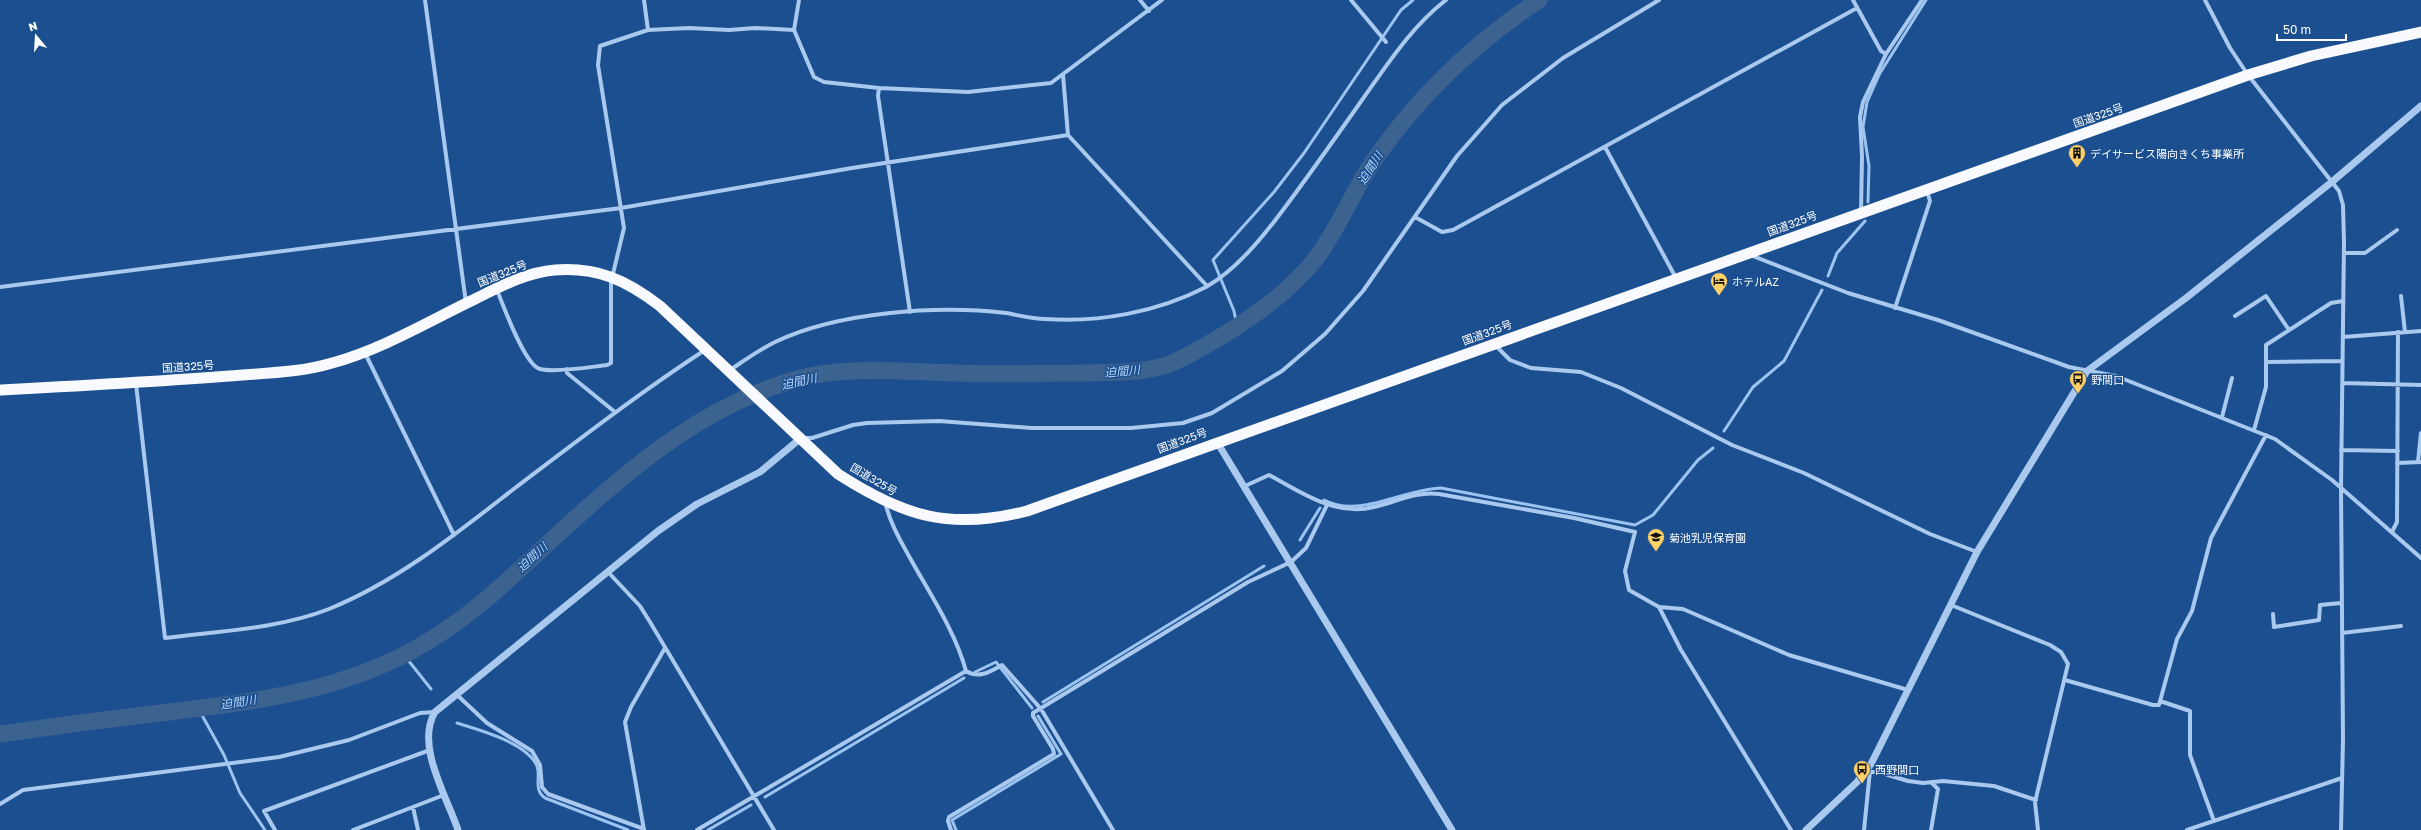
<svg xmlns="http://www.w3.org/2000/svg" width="2421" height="830" font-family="'Golos Text','Noto Sans JP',sans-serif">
<rect width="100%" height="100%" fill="#1b4f8f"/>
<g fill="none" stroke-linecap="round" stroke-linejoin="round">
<!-- stream -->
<path stroke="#9cc4f0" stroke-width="3" d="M1868 202 1869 166 1863 127 1867 102 1880 73 1926 0
M1828 276 1837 253 1865 221
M1237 326 1234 311 1213 260 1274 192 1304 153 1401 10 1413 0
M1724 431 1753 387 1784 361 1822 290
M1324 500C1360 519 1403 489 1441 488L1635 525 1653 515 1698 460 1713 448
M1300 540 1320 508
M404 655 431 689
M975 672 996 662 1032 708
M1043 702 1264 566
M198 708 224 755 240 793 265 830
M457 723C480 730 527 743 537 766 541 778 533 789 545 798L628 830
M765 797 964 678
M708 830 751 805
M956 830 952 820 1061 754 1038 716"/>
<!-- river -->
<path stroke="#3c6290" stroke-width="17" d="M0 734C54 726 108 719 161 713 251 702 343 692 422 645 480 611 519 569 568 525 635 464 706 405 794 380 846 365 903 372 956 373 995 375 1035 373 1074 373 1104 372 1134 374 1164 366 1179 362 1213 341 1227 333 1259 313 1294 287 1317 257 1340 226 1354 188 1377 156 1420 95 1477 41 1539 0"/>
<!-- minor -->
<path stroke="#a9c9ee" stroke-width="4" d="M425 0 466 303
M644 0 648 30
M799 0 794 30 814 77 824 82 879 88 968 92 1051 83 1162 0
M1140 0 1149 11
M1351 0 1386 42
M1853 0 1881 51 1886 54
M2205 0 2230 48 2248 75 2339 191 2343 205 2344 242 2341 488 2343 739 2341 830
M1063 75 1068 135 1207 286
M879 88 878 96 910 312
M1605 147 1676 278
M1861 212 1862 156 1860 117 1863 102 1886 54 1922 0
M1415 217 1442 232 1453 230 1857 8
M2344 253H2365L2397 230
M1750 255 1848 293 1938 320 2069 367 2116 376 2275 439 2332 480 2421 558
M0 287 621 208 852 168 1068 135
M497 290C503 305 525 366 540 369 555 373 590 367 607 365L611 363V282L624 228 598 65 600 46 648 30 689 28 729 30 755 28 794 30
M2401 296 2405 332
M1895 308 1930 201 1927 191
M2235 316 2266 296 2289 330
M2343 337 2421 331
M1496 346 1510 360 1531 368 1581 372 1621 388 1732 445 1804 473 1930 534 1977 552
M365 353 454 535
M2266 362 2342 361
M567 369V373L615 412
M730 370C745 360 759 350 775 342 838 312 936 305 1006 313 1018 315 1032 319 1045 319 1098 323 1158 312 1206 287 1236 270 1262 238 1283 210 1310 174 1336 137 1362 100 1387 65 1411 27 1446 0
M2342 383 2421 385
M136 384 165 638C219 631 278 629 329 609 398 581 457 533 515 488 577 441 639 393 705 350
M2222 417 2232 378
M2254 430 2266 387V345L2331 303 2343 301
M803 438H812L853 425 867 423 939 421 1031 428H1131L1183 423 1212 413 1282 371 1325 334 1363 291 1457 156 1502 105 1563 58 1659 0
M2341 450 2398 451
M2418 462 2421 433
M2397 463 2421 462
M1245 486 1269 475C1301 492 1335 517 1374 507 1396 502 1416 491 1439 494L1574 518 1635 532 1625 571 1629 590 1659 607 1683 609 1789 655 1908 690
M885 502C890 523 900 540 910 558 930 594 955 631 966 671 979 679 989 672 1002 665L1041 709 1113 830
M2392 532 2397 522 2398 332
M608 572 640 606 650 622 774 830
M1951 605 2050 645 2061 652 2068 664 2035 802 2038 830
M1659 607 1681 650 1791 830
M2273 614 2274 627 2319 620 2320 605 2341 603
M2342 633 2401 626
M2065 680 2153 705H2159L2177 639 2192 611 2211 538 2266 435
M456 694 487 723 532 751 540 765 542 787 548 794 644 829
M2160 701 2190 711V755L2214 821
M1870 772H1878L1908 781 1923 783 1943 781 1994 786 2036 800
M0 804 23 790 279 757 349 740 420 713 435 712
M413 807 418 830
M275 830 264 811 430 750
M353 830 444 795
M644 830 625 722 631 707 665 648
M697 830 966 671
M951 830 948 821 949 817 1054 754 1053 749 1033 716V713L1248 582 1291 562 1306 548 1327 505
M1864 830 1870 771
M1931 830 1938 789 1932 783
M2187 830 2342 778"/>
<!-- tertiary -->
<path stroke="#a9c9ee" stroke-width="7" d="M1217 442 1452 830
M458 830C447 797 415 745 435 712L658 531 697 504 760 472 801 438
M1806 830 1857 782 1871 764 1977 552 2087 371 2186 298 2333 181 2421 106"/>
<!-- trunk -->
<path stroke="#f8faff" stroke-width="11" d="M0 390C76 386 153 382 229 376 263 373 299 373 332 363 383 349 429 321 477 298 501 286 528 272 555 270 598 267 626 280 660 306L838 474C903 516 950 531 1027 511L2248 75 2311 56 2421 32"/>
</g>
<!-- icons -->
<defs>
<g id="building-pin" transform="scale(0.9)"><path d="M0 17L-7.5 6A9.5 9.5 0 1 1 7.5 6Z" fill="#ffd166" stroke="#1b4f8f"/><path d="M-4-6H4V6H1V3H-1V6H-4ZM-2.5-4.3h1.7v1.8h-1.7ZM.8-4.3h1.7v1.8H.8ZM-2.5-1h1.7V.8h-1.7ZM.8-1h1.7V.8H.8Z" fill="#111"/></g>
<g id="hotel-pin" transform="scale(0.9)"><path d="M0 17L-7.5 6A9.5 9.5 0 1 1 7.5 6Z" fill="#ffd166" stroke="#1b4f8f"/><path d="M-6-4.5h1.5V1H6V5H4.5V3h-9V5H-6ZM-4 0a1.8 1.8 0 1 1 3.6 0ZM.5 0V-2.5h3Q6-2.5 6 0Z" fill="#111"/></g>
<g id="bus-pin" transform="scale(0.9)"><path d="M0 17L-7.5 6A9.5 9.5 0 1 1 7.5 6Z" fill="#ffd166" stroke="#1b4f8f"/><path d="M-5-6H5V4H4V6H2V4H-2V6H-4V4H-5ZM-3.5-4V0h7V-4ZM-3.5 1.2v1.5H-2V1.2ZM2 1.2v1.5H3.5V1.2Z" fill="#111"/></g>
<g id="school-pin" transform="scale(0.9)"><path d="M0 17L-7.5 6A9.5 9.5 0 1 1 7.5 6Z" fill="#ffd166" stroke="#1b4f8f"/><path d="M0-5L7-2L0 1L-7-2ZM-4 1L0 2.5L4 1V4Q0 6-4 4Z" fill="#111"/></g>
</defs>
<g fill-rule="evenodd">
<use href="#building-pin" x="2077" y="153"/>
<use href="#hotel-pin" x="1719" y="281"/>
<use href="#bus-pin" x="2078" y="379"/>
<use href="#school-pin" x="1656" y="537"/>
<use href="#bus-pin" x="1862" y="769"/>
</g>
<g text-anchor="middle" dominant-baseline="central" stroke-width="3" stroke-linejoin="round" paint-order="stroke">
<!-- street labels -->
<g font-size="11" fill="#fff" stroke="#1b4f8f">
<text transform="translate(2098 115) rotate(-19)">国道325号</text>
<text transform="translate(1792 223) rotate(-20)">国道325号</text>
<text transform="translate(502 273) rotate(-22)">国道325号</text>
<text transform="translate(1487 332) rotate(-20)">国道325号</text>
<text transform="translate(188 366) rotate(-4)">国道325号</text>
<text transform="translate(1182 440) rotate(-20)">国道325号</text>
<text transform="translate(874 479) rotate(30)">国道325号</text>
</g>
<!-- poi labels -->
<g font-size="11" fill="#fff" stroke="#1b4f8f" text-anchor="start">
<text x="2090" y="153">デイサービス陽向きくち事業所</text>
<text x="1732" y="281">ホテルAZ</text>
<text x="2091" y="379">野間口</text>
<text x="1669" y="537">菊池乳児保育園</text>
<text x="1875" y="769">西野間口</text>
</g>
<!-- water labels -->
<g font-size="12" font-style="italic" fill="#b5d3f5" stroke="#1b4f8f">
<text transform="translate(1370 168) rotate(-58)">迫間川</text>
<text transform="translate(1122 371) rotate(-5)">迫間川</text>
<text transform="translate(799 381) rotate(-12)">迫間川</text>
<text transform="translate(532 557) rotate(-42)">迫間川</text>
<text transform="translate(238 702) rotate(-8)">迫間川</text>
</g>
</g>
<!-- north arrow -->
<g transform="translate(36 36) rotate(342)" stroke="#1b4f8f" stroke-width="3" paint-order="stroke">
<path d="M0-3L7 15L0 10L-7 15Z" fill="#ffffff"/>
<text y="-6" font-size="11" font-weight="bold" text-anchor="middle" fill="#ffffff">N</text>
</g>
<!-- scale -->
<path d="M2277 34v6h69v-6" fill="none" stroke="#ffffff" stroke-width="2"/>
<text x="2283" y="34" font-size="12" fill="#ffffff" stroke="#1b4f8f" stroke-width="3" paint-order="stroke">50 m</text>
</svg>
